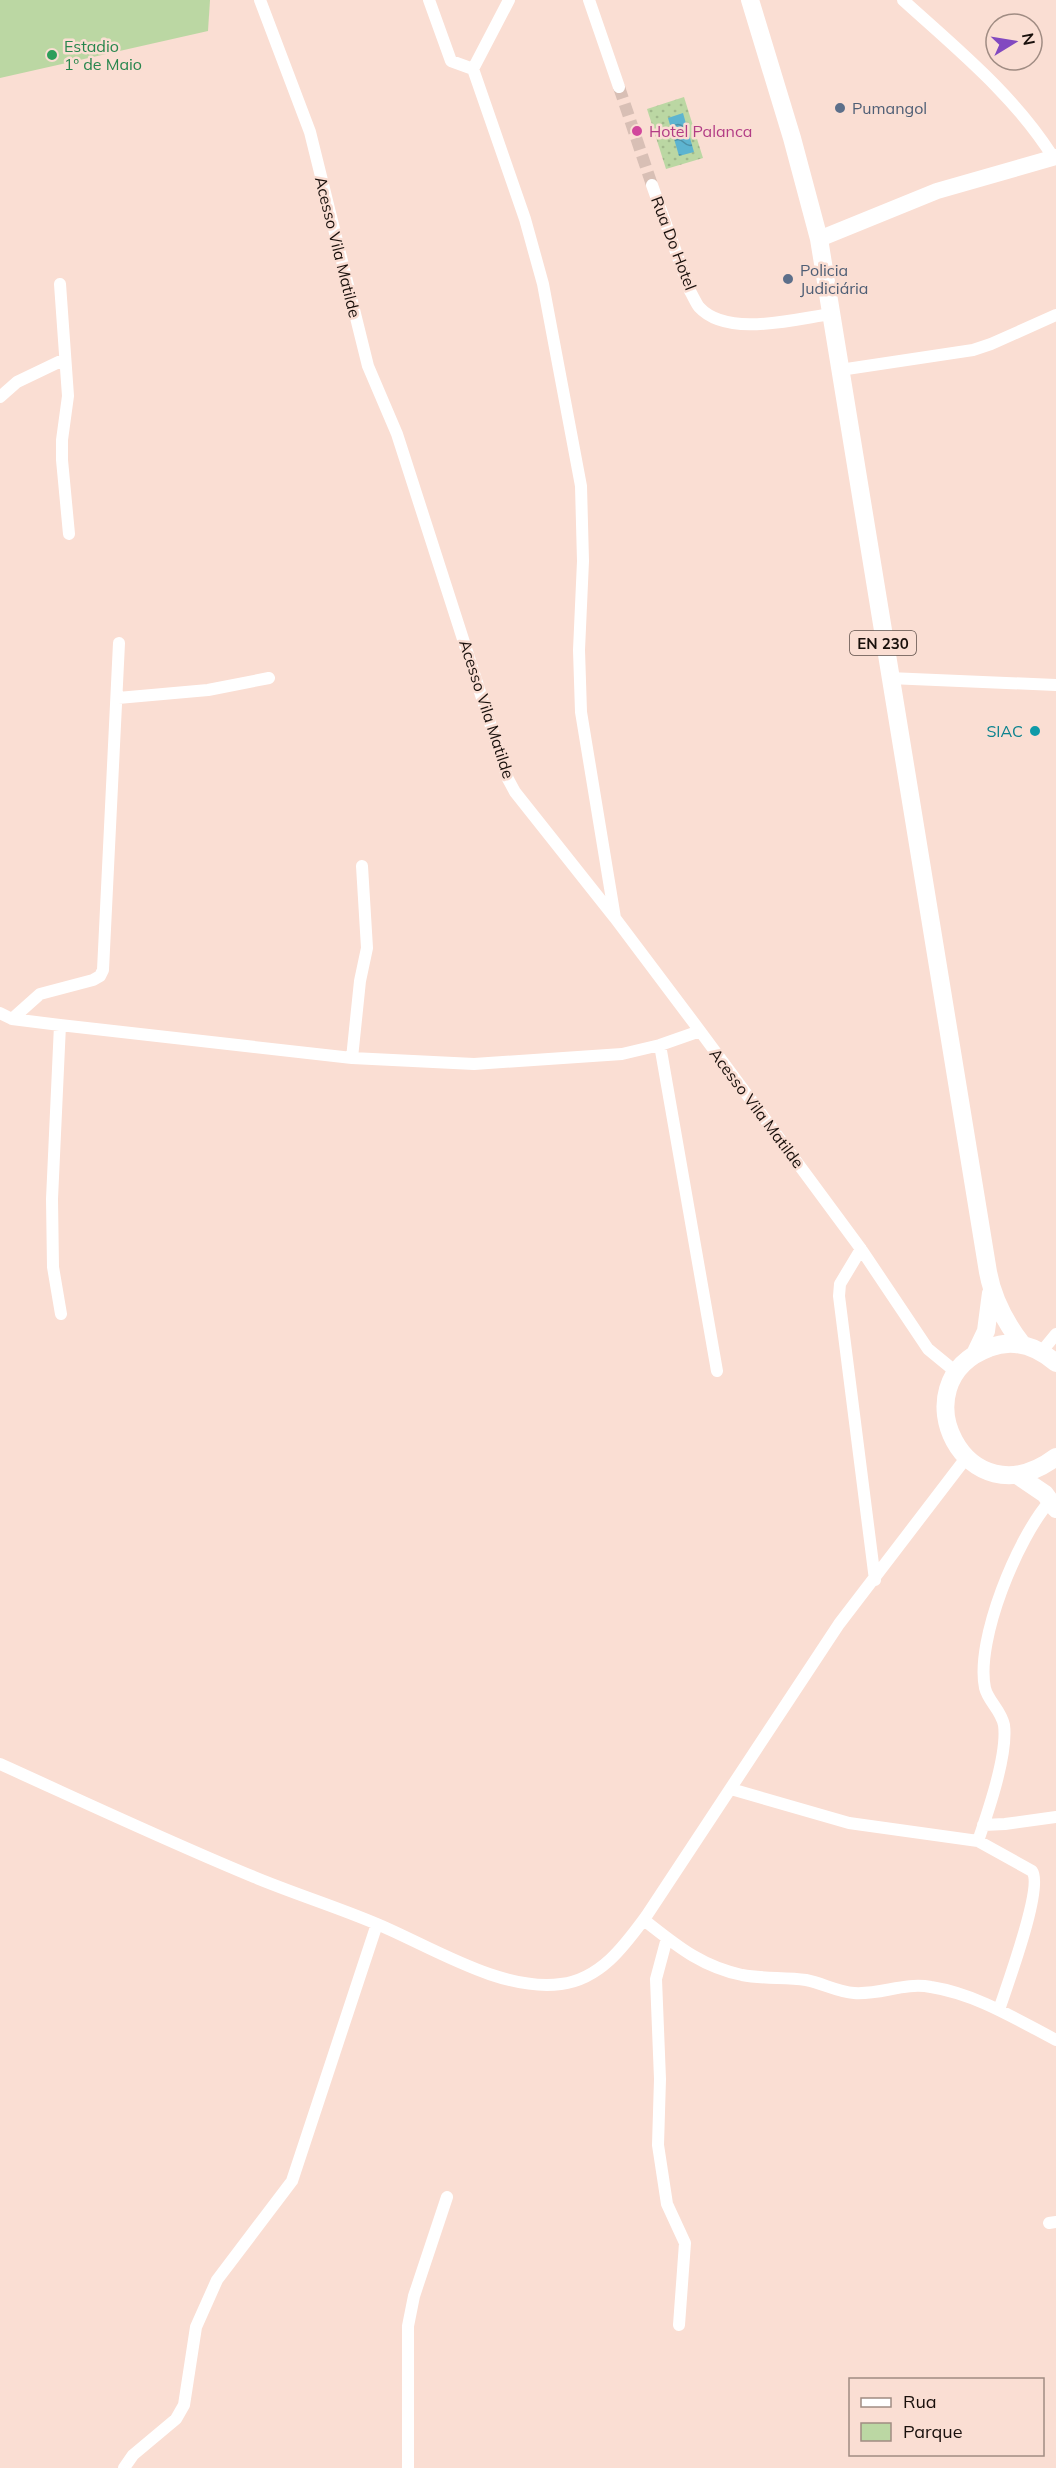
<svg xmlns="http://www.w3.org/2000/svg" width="1056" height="2468" font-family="Mulish,sans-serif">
<defs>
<pattern id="grass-dots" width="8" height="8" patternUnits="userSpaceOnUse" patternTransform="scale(1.5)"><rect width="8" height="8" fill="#bbd7a3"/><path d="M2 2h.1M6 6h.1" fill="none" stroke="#a0b88b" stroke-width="1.8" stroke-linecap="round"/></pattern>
<pattern id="water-waves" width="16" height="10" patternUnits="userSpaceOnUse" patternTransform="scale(1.5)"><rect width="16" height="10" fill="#5db4d0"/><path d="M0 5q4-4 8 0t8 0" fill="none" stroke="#4c91a7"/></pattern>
</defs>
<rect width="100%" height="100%" fill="#faded3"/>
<!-- grass -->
<path fill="url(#grass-dots)" d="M684 97 703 158 666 169 647 109Z"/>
<!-- park -->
<path fill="#bbd7a3" d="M0 0H210L208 31 0 78Z"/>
<!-- water -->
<path fill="url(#water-waves)" d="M683 113 694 152 679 156 668 118Z"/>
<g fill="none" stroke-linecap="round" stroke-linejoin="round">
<!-- street-tunnel -->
<path stroke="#d8bfb5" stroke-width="12" stroke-dasharray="12 6" stroke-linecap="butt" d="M619 87 652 185"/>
<!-- street -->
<path stroke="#fff" stroke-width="12" d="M260 0 310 132 368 366 397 434 508 779 515 792 615 918 700 1031 861 1249 928 1349 956 1372
M429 0 451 61 473 69
M509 0 473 69 525 219 543 284 581 486 583 561 579 650 581 712 615 918
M589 0 619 87
M903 0C957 49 1014 95 1053 157
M652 185 690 291C693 296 696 303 699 307 727 338 795 319 831 314
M60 284 68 396 62 440V460L69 534
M840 370 973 350 991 344 1056 315
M0 397 17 382 65 359
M889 678 1056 685
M118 698 208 690 269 678
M0 1013 12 1019 60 1025 352 1058 474 1064 622 1054 660 1045 700 1031
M12 1019 40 994 93 980 100 976 103 970 119 643
M60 1025 52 1199 53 1267 61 1314
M660 1045 717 1371
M352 1058 360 981 367 948 362 866
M861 1249 840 1284 839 1296 875 1580
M1042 1351 1056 1334
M0 1764C84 1802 169 1842 254 1877 295 1894 337 1907 377 1924 432 1947 501 1992 561 1984 601 1979 625 1945 647 1915L839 1624 966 1458
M731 1789 849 1823 978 1841
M983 1825 1005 1824 1056 1817
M644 1920C676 1945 700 1966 742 1975 763 1979 785 1977 806 1980 822 1983 838 1992 854 1993 881 1995 904 1982 931 1987 976 1994 1016 2019 1056 2040
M667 1938 656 1979 660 2079 658 2145 667 2204 685 2243 679 2325
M999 2010C1006 1988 1044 1887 1032 1871L978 1841C988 1812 1008 1754 1004 1725 1001 1710 988 1701 985 1688 975 1640 1018 1537 1050 1501
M1049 2223 1056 2222
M124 2468 133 2455 176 2419 184 2405 196 2327 217 2280 292 2181 377 1924
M408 2468V2326L414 2296 447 2197"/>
<!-- secondary -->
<path stroke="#fff" stroke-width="16" d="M819 239 937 191 1056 157"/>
<!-- primary -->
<path stroke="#fff" stroke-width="18" d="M750 0 792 138 819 239 988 1272C993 1299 1005 1322 1022 1344
M976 1352 986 1331 991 1293
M1056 1363C1036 1346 1014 1338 989 1348 897 1382 966 1525 1056 1457
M1017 1475 1045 1494 1056 1509"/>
</g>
<!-- markers -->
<circle fill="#2e9e5b" stroke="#faded3" stroke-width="2" cx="52" cy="55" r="6"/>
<g fill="#5c6f8a" stroke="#faded3" stroke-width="2">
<circle cx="840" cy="108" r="6"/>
<circle cx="788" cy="279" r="6"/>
</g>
<circle fill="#d1479c" stroke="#faded3" stroke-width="2" cx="637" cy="131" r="6"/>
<circle fill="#0f9aa8" stroke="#faded3" stroke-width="2" cx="1035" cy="731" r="6"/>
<g text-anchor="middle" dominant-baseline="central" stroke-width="5" stroke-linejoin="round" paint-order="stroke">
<!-- shield labels -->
<rect fill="#faded3" stroke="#5c4e48" stroke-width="1.5" x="850" y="631" width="66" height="24" rx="4.5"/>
<g font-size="15" font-weight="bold" fill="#19100c">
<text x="883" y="643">EN 230</text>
</g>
<!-- leisure labels -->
<g font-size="16" fill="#27864d" stroke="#faded3" text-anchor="start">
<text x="64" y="46">Estadio<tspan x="64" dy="18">1º de Maio</tspan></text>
</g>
<!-- service labels -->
<g font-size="16" fill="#4e5e75" stroke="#faded3" text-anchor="start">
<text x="852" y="108">Pumangol</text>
<text x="800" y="270">Policia<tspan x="800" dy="18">Judiciária</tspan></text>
</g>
<!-- hotel labels -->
<g font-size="16" fill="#b23c85" stroke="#faded3" text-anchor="start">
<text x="649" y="131">Hotel Palanca</text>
</g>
<!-- street labels -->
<g font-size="16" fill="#19100c" stroke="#faded3">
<text transform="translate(674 243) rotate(69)">Rua Do Hotel</text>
<text transform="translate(338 247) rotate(76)">Acesso Vila Matilde</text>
<text transform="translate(487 709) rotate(72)">Acesso Vila Matilde</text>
<text transform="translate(757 1108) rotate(53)">Acesso Vila Matilde</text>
</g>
<!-- culture labels -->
<g font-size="16" fill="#0d838f" stroke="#faded3" text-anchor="end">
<text x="1023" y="731">SIAC</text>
</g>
</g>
<!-- legend -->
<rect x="849" y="2378" width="195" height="78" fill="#faded3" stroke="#a08c83" stroke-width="1.5"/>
<rect x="861" y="2398" width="30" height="9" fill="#ffffff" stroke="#a08c83" stroke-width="1.5"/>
<text x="903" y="2408" font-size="18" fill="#19100c">Rua</text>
<rect x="861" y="2423" width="30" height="18" fill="#bbd7a3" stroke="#a08c83" stroke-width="1.5"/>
<text x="903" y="2438" font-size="18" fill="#19100c">Parque</text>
<!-- north arrow -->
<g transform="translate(1014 42) rotate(79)"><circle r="28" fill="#faded3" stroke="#a08c83" stroke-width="1.5"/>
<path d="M0-4.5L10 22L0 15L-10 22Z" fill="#8249c0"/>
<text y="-9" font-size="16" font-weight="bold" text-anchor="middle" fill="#19100c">N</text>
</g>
</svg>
